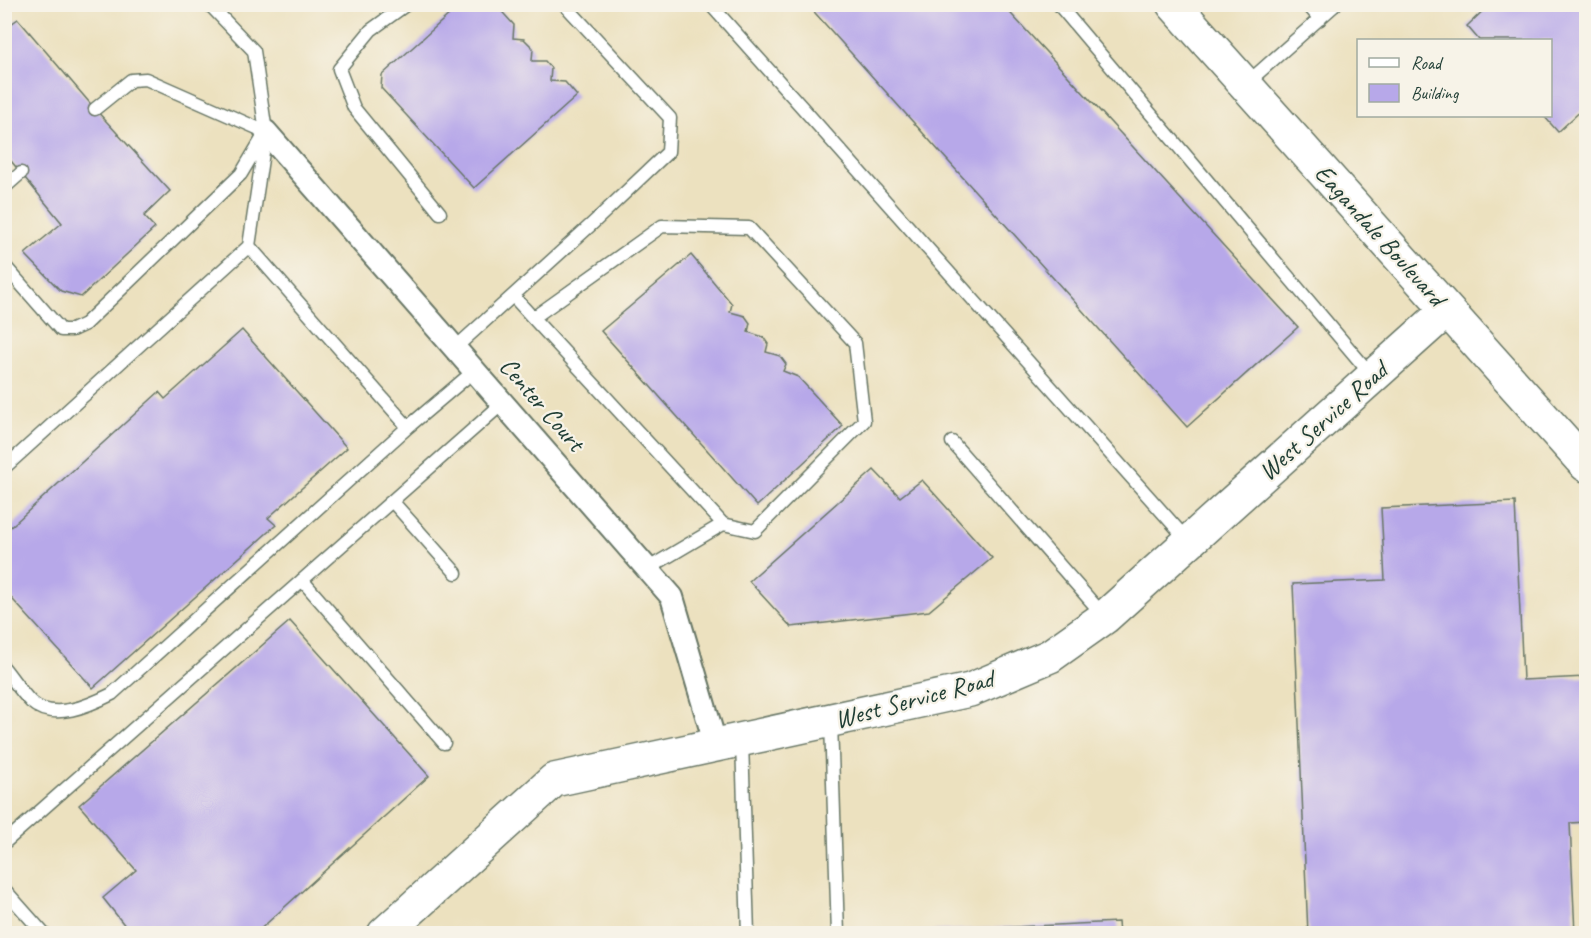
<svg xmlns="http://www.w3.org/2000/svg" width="1591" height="938" font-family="Caveat,sans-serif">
<rect width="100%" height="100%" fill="#f7f3e8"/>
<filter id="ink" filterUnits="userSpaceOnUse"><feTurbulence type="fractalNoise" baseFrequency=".0167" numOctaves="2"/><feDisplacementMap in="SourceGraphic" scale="12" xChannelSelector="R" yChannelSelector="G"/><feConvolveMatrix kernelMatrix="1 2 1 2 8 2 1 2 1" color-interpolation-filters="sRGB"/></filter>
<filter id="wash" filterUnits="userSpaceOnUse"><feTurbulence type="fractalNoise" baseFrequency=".008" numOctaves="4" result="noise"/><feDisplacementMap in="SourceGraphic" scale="24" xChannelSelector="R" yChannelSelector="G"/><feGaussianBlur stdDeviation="1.35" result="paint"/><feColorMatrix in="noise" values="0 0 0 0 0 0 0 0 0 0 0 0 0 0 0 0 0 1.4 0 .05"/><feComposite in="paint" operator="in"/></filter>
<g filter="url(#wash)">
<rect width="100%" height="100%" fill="#ece1bf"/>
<g id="blocks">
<!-- building -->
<path fill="#b7a8e9" d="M461 4H495L514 25 513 38 524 39 533 48 532 61H545L551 68 550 81 565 82 577 96 474 188 381 88 382 75Z
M807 4H1002L1298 327 1187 427Z
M1490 4H1586V106L1558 132 1544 116H1550V40H1479L1467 26Z
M18 19 95 109 170 191 144 216 155 228 81 297 61 291 25 254 62 223 11 161 4 159V29Z
M691 255 732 304 730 312 745 316 750 323 748 332 763 337 768 344 766 352 780 356 786 364 783 371 798 377 843 426 757 506 601 331Z
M242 330 347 448 268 518 276 525 93 688 4 590V533L159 392 165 399Z
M874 470 900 497 922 480 992 558 929 611 791 627 749 581Z
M1515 502 1523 680 1586 677V822L1570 823 1575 934H1308L1293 584 1385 580 1381 508Z
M290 621 429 776 255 934H119L126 927 103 898 136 870 79 805Z
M1118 922 1119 934H911V932Z"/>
</g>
</g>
<g filter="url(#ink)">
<use href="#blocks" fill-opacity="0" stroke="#677665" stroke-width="1.5"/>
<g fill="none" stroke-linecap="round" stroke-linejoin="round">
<!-- lane casing -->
<g stroke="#677665" stroke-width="15">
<path id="lane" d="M209 4 254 51 266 132 249 246 408 427 474 371
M407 4 371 30 339 69 354 108 440 213
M710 4 1188 541
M1058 4 1373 377
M1307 4 1320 19
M1247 83 1336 4
M4 188 21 173
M4 265 61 330H72L85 324 241 174 266 132 146 79 131 80 95 109
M513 296 533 318 723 524 755 531 864 421 855 343 749 228 662 226 533 318
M455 348 593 223 668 152 670 118 564 4
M952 442 1104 616
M4 468 249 246
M392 501 456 573
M647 569 723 524
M302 580 444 743
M4 668C13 679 21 692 31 702 53 722 90 705 112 694L408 427
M831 722 838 934
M742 741 748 934
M4 843 503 403
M4 889 44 934"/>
</g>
<!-- street casing -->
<g stroke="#677665" stroke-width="26">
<path id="street" d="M266 132 672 597 716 746"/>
</g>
<!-- secondary casing -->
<g stroke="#677665" stroke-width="36">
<path id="secondary" d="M1173 4 1586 465
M384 934 554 780 970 690 1050 656 1105 617 1447 310"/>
</g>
<!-- lane -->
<use href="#lane" stroke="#fff" stroke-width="12"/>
<!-- street -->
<use href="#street" stroke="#fff" stroke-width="22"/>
<!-- secondary -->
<use href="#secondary" stroke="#fff" stroke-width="33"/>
</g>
</g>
<g text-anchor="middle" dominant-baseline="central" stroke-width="4.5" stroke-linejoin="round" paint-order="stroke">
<!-- street labels -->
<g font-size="26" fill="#1f3d34" stroke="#f7f3e8">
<text transform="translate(1380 235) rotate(48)">Eagandale Boulevard</text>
<text transform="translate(542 404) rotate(49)">Center Court</text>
<text transform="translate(1323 421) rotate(-42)">West Service Road</text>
<text transform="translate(914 699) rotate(-15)">West Service Road</text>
</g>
</g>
<!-- margin -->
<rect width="1591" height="938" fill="none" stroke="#f7f3e8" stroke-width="24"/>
<!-- legend -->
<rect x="1357" y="39" width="195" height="78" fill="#f7f3e8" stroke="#a1aaa0" stroke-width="1.5"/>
<rect x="1369" y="58" width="30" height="9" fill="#ffffff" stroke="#a1aaa0" stroke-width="1.5"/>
<text x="1411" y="69" font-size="18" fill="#1f3d34">Road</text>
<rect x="1369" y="84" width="30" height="18" fill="#b7a8e9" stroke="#a1aaa0" stroke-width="1.5"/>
<text x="1411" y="99" font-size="18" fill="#1f3d34">Building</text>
</svg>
